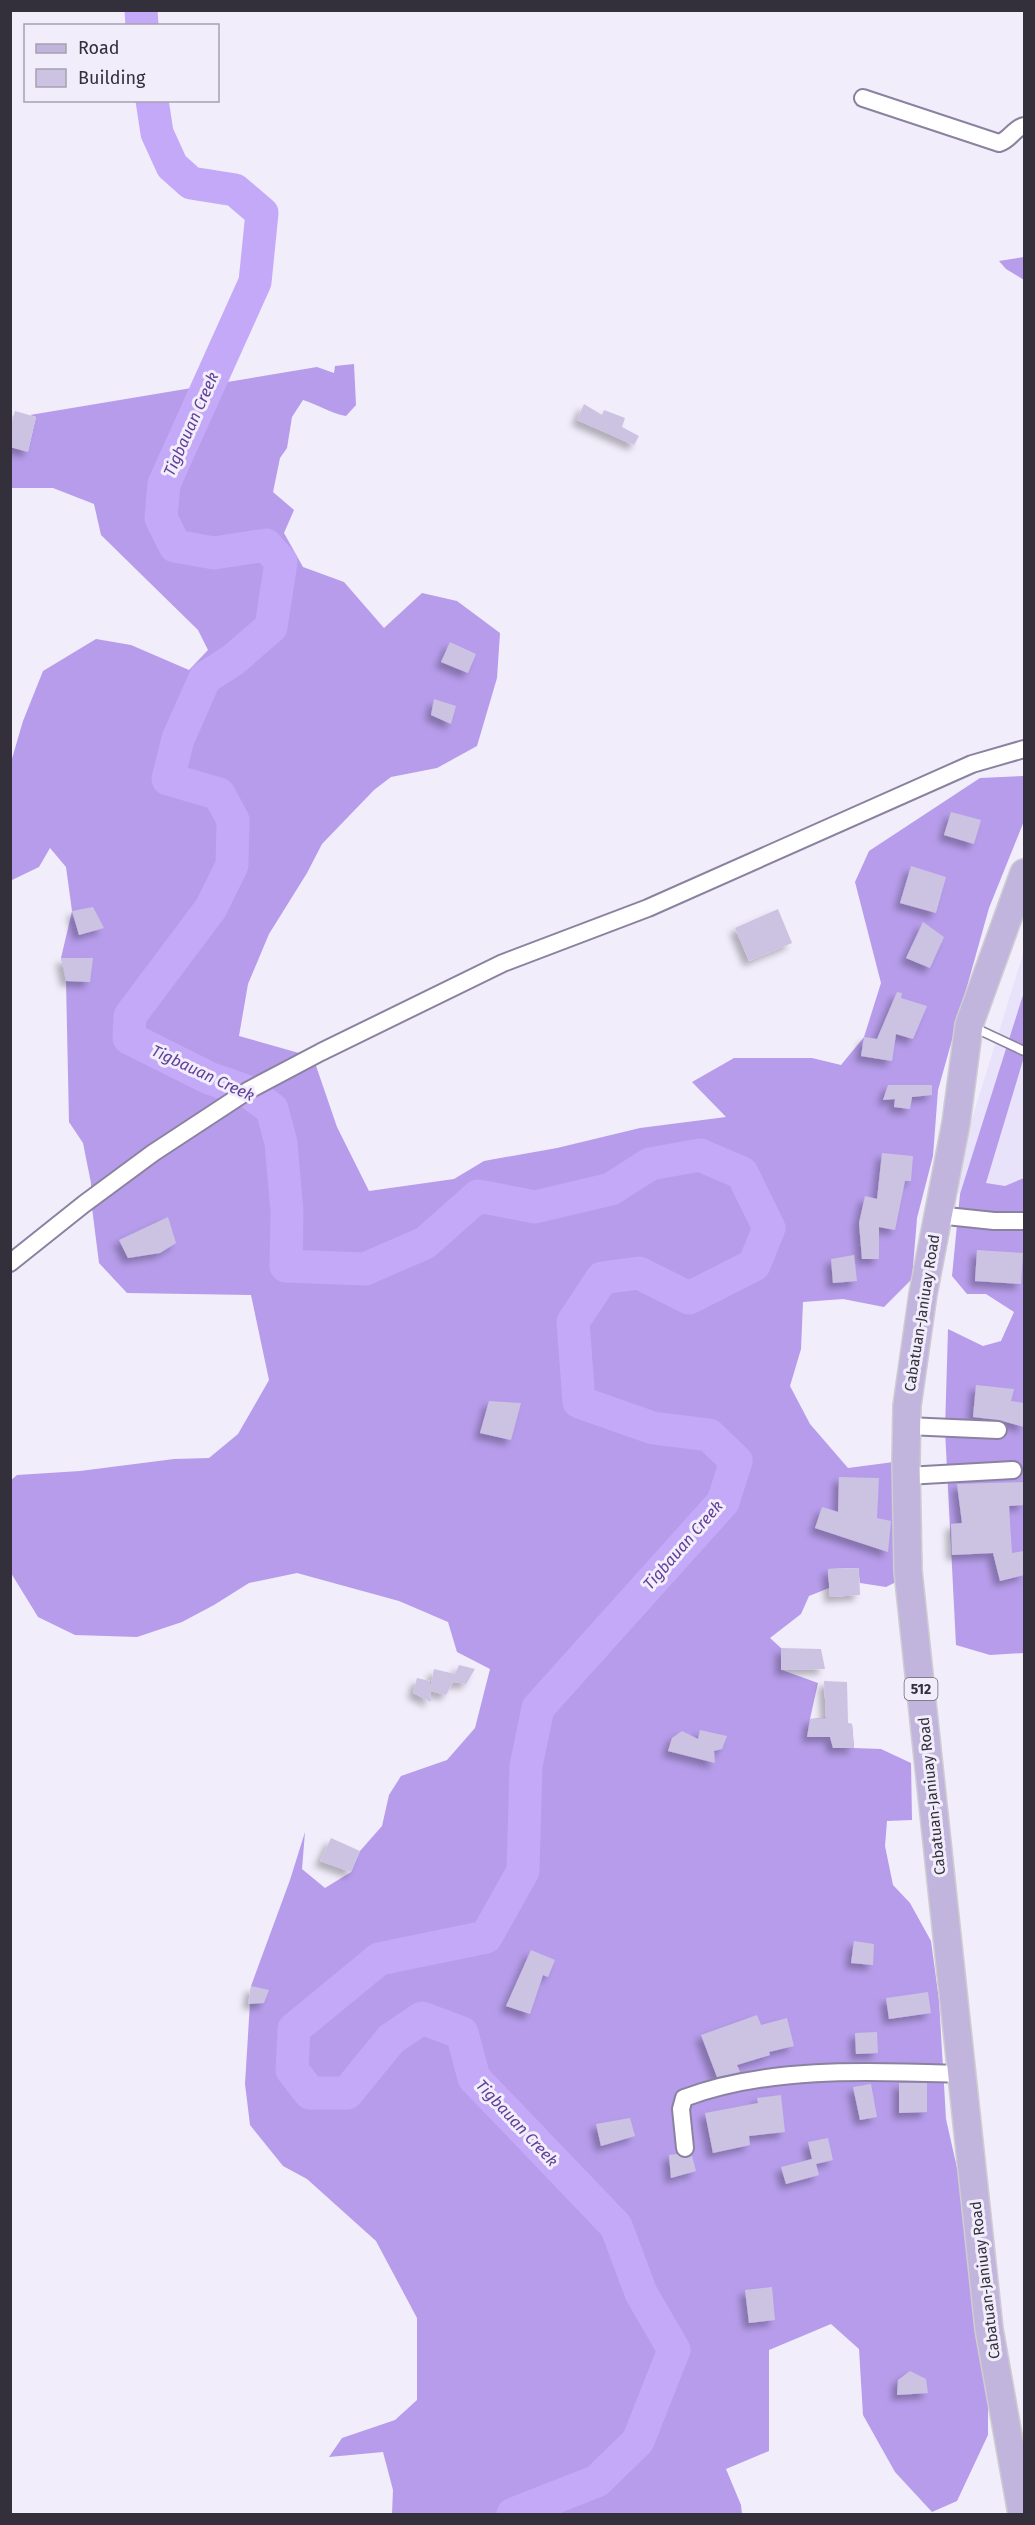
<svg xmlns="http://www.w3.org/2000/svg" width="1035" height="2525" font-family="'Fira Sans',sans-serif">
<defs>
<filter id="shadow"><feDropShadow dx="-5.5" dy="5.5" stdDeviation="3" flood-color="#0004"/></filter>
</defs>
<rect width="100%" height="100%" fill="#f1edfb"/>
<!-- built -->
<path fill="#e9e2fb" d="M1024 951V1194L949 1193Z"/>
<!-- forest -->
<path fill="#b69cea" d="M1024 257V280L1006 269 999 261Z
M354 364 356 405 346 416C330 413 319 405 303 400L292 417 287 448 280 458 273 492 294 510 284 533 303 567 344 582 384 628 422 593 457 601 500 633 497 678 477 746 437 768 391 777 374 790 322 844 307 873 269 934 248 984 239 1036 313 1057 337 1127 369 1191 454 1179 484 1161 557 1148 640 1128 726 1117 692 1082 734 1058H812L841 1065 864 1037 881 983 855 882 869 851 980 778 1024 776V821L989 908 938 1090 933 1156 917 1218 912 1279 884 1307 843 1299 803 1302 801 1349 790 1386 810 1424 848 1468 909 1460 904 1578 886 1587 860 1583 858 1568 828 1569 829 1588 809 1596 801 1614 770 1638 781 1648 782 1670 818 1683 810 1719 834 1717 836 1721 852 1724 854 1748 881 1749 911 1763 912 1820 887 1821 885 1846 893 1885 910 1903 931 1941 939 2000 946 2119 973 2239 988 2360V2435L957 2501 932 2512 895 2472 863 2415 859 2349 831 2324 769 2350V2451L726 2469 741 2505 742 2514H392L393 2490 383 2452 329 2457 342 2438 395 2420 417 2400V2318L376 2241 307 2179 283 2166 250 2125 245 2084 251 1986 290 1880 305 1832 302 1869 325 1888 351 1872 360 1851 382 1826 389 1795 401 1776 447 1760 475 1728 490 1669 457 1652 448 1622 399 1601 297 1573 249 1583 214 1605 182 1622 137 1637 75 1635 38 1617 11 1573 10 1481 17 1475 80 1471 174 1459 209 1458 238 1434 269 1380 251 1295 127 1293 99 1263 91 1200V1183L83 1143 69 1122 66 981 61 958 72 911 66 867 50 848 39 867 12 880 10 877 11 762 23 721 43 671 96 639 131 645 189 670 208 650 198 630 101 535 94 504 53 488H11V447L28 451 36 417 30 415 317 367 334 373 335 366Z
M1024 992V1057L986 1183 1005 1186 1024 1178V1653L990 1655 956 1645 945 1430 948 1329 983 1346 1001 1341 1014 1312 986 1294H967L952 1276 960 1194Z"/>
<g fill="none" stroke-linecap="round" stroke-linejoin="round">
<!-- river -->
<path stroke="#c3a9f8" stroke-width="33" d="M141 10 142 26
M152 100 157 133 172 166 191 183 235 190 262 213 255 282 164 484 161 518 175 546 214 553 266 545 281 562 271 627 233 660 205 678 178 739 168 779 219 794 233 820 232 865 211 908 130 1016 129 1038 209 1078 249 1092 272 1109 281 1143 287 1211 286 1266 365 1269 425 1243 478 1196 535 1207 611 1189 650 1164 700 1155 742 1173 769 1228 754 1265 689 1298 639 1273 602 1278 573 1322 579 1402 653 1428 709 1435 736 1461 723 1502 538 1708 526 1766 523 1871 486 1937 379 1959 294 2029 292 2070 310 2093H347L391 2039 422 2018 462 2033 474 2078 616 2226 641 2293 674 2350 638 2441 597 2481 513 2514"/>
</g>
<!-- building -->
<path fill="#ccc3e3" filter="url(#shadow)" d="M584 404 602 415 604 410 625 418 622 427 639 436 634 445 577 420Z
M15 411 36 417 28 452 10 447V430Z
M450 642 476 654 468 673 441 662Z
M434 699 456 706 451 724 431 715Z
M951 812 981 820 974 844 944 835Z
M911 866 946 877 936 913 900 903Z
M93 907 104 928 79 935 72 911Z
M778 909 792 943 749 961 735 928Z
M923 922 944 937 930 968 906 958Z
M61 958H93L90 982 66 981Z
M897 992 902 993 901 998 927 1006 913 1039 896 1034 892 1061 861 1056 864 1037 877 1039Z
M888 1085H932V1095L912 1097 910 1109 894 1107 895 1099 883 1100Z
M882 1153 913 1156 911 1181H905L895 1230 879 1227V1259H862L859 1223 865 1196 877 1199Z
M168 1217 176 1243 160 1253 128 1258 119 1240Z
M977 1250 1023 1253 1021 1284 975 1281Z
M854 1255 857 1281 833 1283 831 1259Z
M976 1385 1014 1389 1011 1401 1024 1403V1427L999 1420 973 1417Z
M489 1401 521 1403 511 1440 480 1433Z
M839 1477 879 1478 877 1518 891 1521 888 1552 815 1528 822 1507 838 1512Z
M1024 1482V1505L1009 1506 1012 1553 1024 1551V1575L1000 1581 993 1553 952 1555 951 1524 962 1523 957 1484Z
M859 1568 860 1595 830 1597 828 1569Z
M781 1648 821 1649 825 1669 781 1670Z
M459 1665 475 1669 466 1684 453 1682 446 1695 430 1691 431 1702 413 1693 417 1678 430 1681V1689L434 1669 455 1674Z
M824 1681 847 1682 848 1723 852 1724 854 1748H833L830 1737H807L810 1719 826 1718Z
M700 1730 727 1736 722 1749 714 1751 715 1763 668 1751 672 1738 682 1731 698 1739Z
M331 1838 360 1851 351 1872 320 1861Z
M854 1941 874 1944 873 1965 851 1963Z
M531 1950 555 1960 548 1977 543 1975 530 2014 506 2006Z
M251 1986 269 1990 264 2003 248 2004Z
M928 1992 931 2013 889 2019 886 1998Z
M757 2015 761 2025 787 2018 794 2046 769 2052 770 2055 737 2065 740 2072 717 2077 701 2035Z
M877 2032 878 2053 856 2054 855 2033Z
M899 2083H927V2112L899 2113Z
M871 2084 877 2117 860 2120 853 2087Z
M781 2095 785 2132 749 2136 750 2145 713 2153 705 2113 758 2103 757 2098Z
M630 2118 635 2136 601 2146 596 2124Z
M828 2138 833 2160 816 2164 819 2175 786 2184 781 2167 812 2159 808 2142Z
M677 2154 685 2158 692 2156 696 2171 671 2178 669 2155Z
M772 2287 775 2320 749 2323 745 2290Z
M910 2371 926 2379 928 2393 897 2395 898 2380Z"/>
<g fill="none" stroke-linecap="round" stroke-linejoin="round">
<!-- lane casing -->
<g stroke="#8b82a1" stroke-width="11">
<path id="lane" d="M973 1027 1024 1051"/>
</g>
<!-- street casing -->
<g stroke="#8b82a1" stroke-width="20">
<path id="street" d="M863 98 999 143C1010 140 1014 128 1024 126
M937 1215 994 1221H1024
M10 1263 84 1204 153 1153 249 1090 321 1052 503 963 648 908 972 764 1024 749
M907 1426 998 1430
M906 1476 1013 1470
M685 2148 681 2109 684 2098C769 2066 872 2071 962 2074"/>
</g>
<!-- primary casing -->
<g stroke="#cecdd0" stroke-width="30">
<path id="primary" d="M1022 2514 989 2329 908 1571 906 1462 907 1406 923 1294 956 1123 969 1025 1024 873"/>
</g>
<!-- lane -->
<use href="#lane" stroke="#fff" stroke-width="8"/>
<!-- street -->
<use href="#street" stroke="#fff" stroke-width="16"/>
<!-- primary -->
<use href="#primary" stroke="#c2b5dd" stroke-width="27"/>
</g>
<g text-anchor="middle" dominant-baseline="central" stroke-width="6" stroke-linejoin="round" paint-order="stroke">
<!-- shield labels -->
<rect fill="#f1edfb" stroke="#6c6975" stroke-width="1.5" x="904.5" y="1678" width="33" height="22" rx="4.5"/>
<g font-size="14" font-weight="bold" fill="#33303c">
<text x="921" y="1689">512</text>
</g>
<!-- street labels -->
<g font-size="15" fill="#33303c" stroke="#f1edfb">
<text transform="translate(922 1313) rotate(-81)">Cabatuan-Janiuay Road</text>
<text transform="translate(932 1796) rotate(-96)">Cabatuan-Janiuay Road</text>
<text transform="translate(985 2280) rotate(-97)">Cabatuan-Janiuay Road</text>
</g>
<!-- water labels -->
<g font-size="16" font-style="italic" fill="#623e99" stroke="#f1edfb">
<text transform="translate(191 424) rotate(-66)">Tigbauan Creek</text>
<text transform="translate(203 1073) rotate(25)">Tigbauan Creek</text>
<text transform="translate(683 1545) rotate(-49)">Tigbauan Creek</text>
<text transform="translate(517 2123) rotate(47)">Tigbauan Creek</text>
</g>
</g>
<!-- border -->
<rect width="1035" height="2525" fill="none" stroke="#33303c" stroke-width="24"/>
<!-- legend -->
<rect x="24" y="24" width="195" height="78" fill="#f1edfb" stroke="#a5a1af" stroke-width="1.5"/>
<rect x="36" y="44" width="30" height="9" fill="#c2b5dd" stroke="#a5a1af" stroke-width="1.5"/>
<text x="78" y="54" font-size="18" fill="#33303c">Road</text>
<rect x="36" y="69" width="30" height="18" fill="#ccc3e3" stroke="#a5a1af" stroke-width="1.5"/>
<text x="78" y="84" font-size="18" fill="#33303c">Building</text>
</svg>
